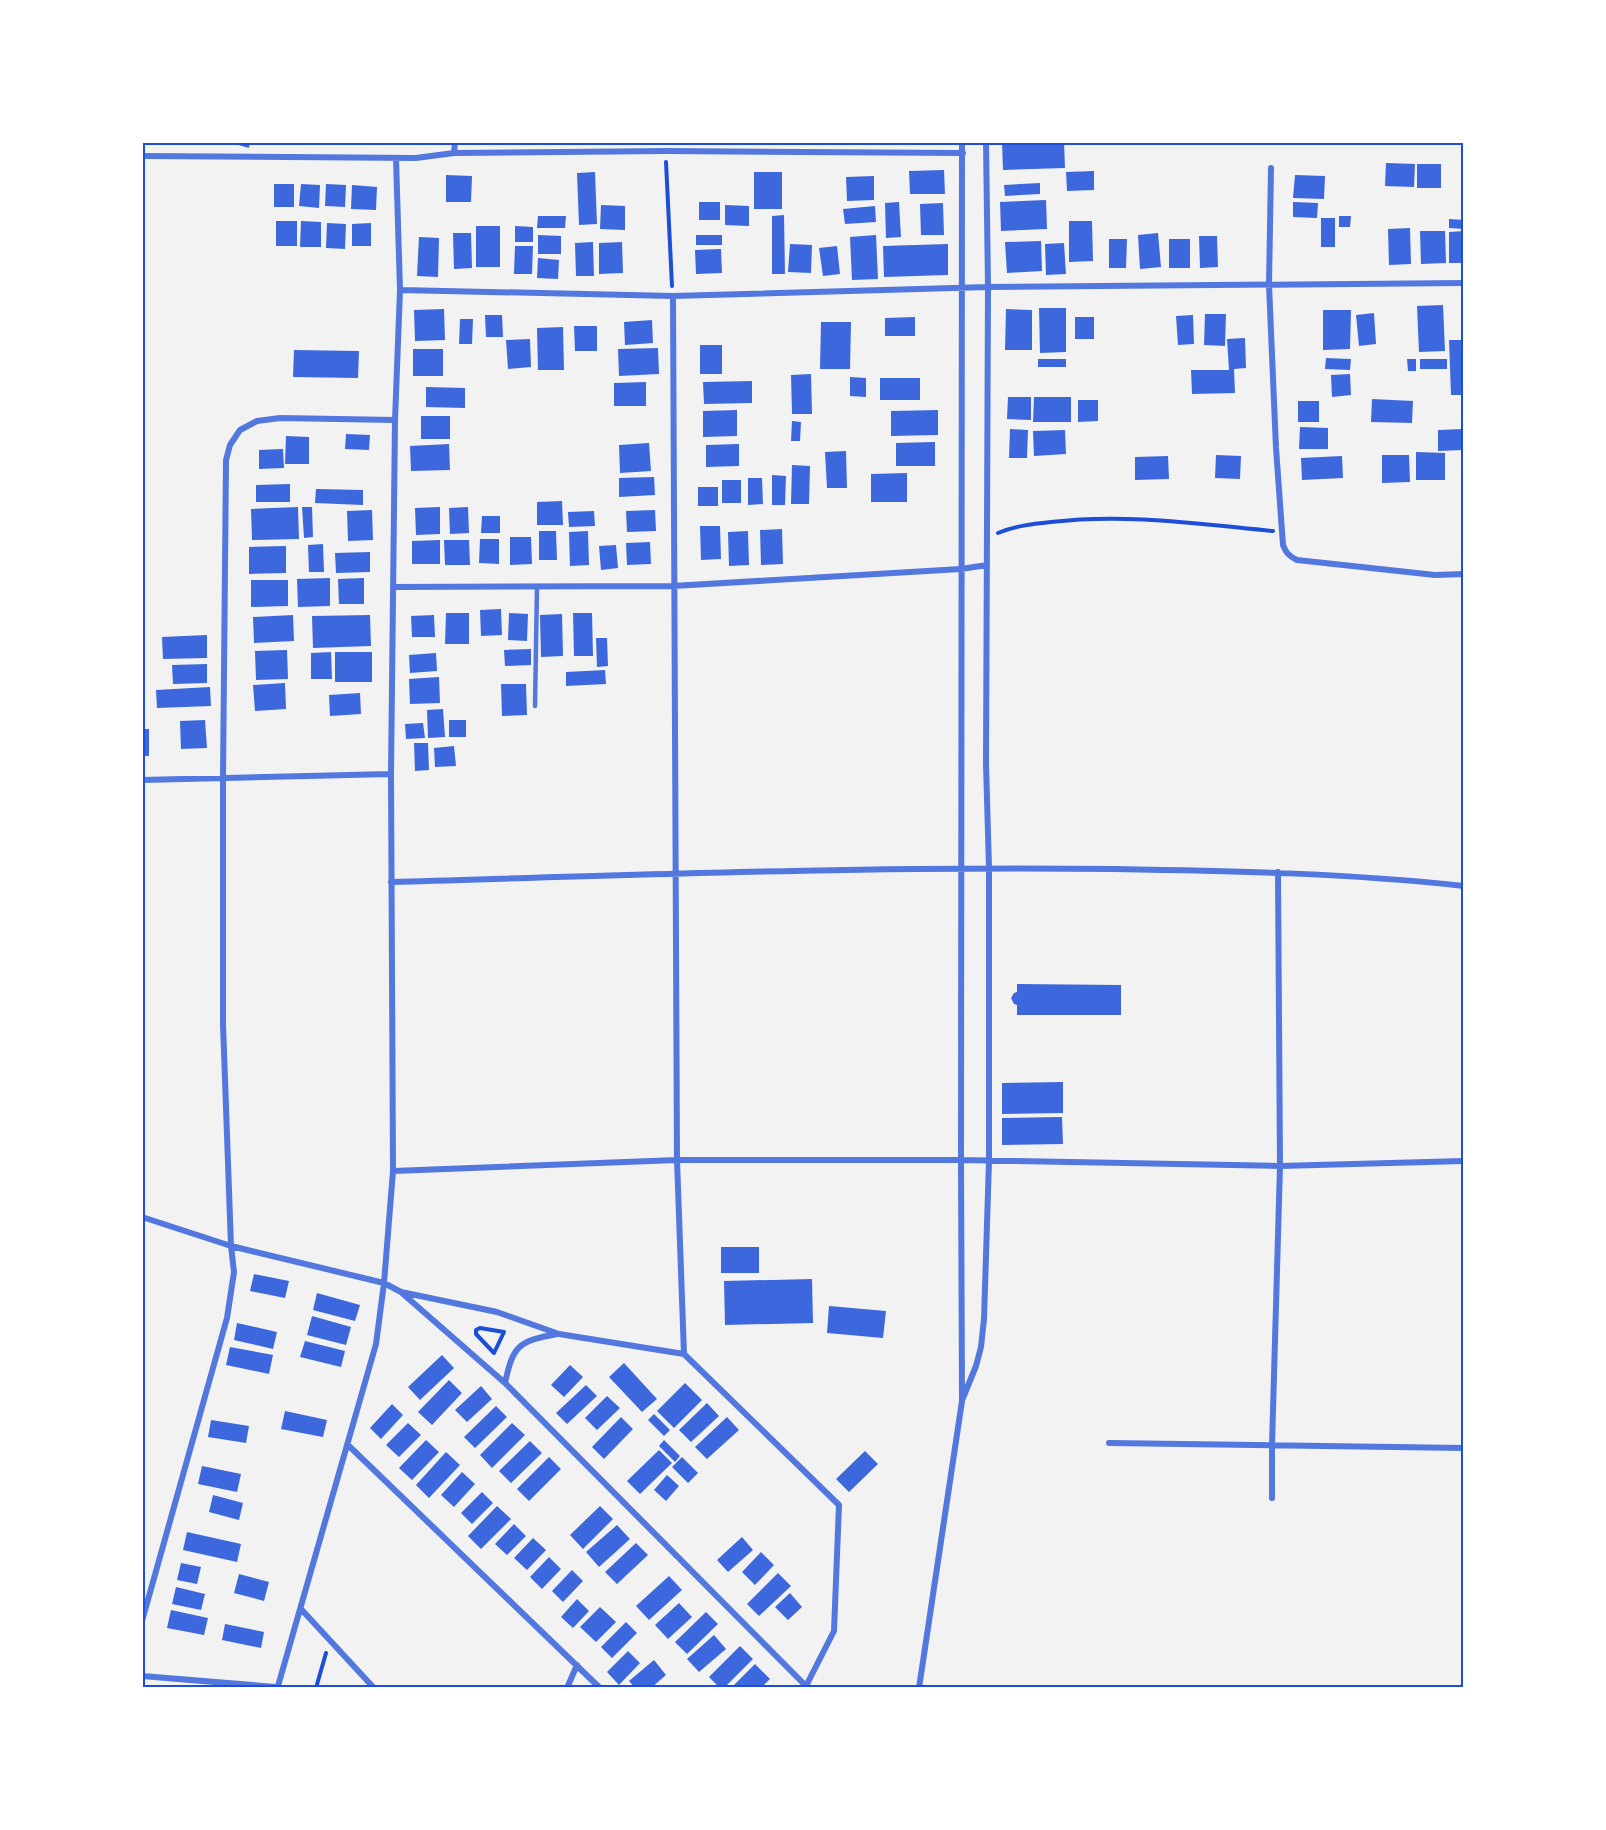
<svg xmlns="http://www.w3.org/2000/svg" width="1606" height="1830" font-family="'Open Sans',sans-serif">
<rect width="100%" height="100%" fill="#f2f2f2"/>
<!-- building -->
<path fill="#3d67dc" d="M228 142H250L249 148Z
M1002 142H1064L1065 168 1003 170Z
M1386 163 1415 164 1414 187 1385 186Z
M1417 164H1441V188H1417Z
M944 170 945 194H910L909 171Z
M1094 171V190L1067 191 1066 172Z
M595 172 597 224 579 225 577 173Z
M754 172H782V209H754Z
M446 175 472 176 471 202H446Z
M1295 175 1325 176 1324 199 1293 198Z
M874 176V200L847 201 846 177Z
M1040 183V194L1005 196 1004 185Z
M274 184H294V207H274Z
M301 184 320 185 319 208 299 206Z
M326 184 346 185 345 207 325 206Z
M352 185 377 187 376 210 351 209Z
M1046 200 1047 229 1001 231 1000 202Z
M699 202H720V220H699Z
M899 202 901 237 886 238 885 203Z
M1293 202 1318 203 1317 218 1293 217Z
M943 203 944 235H921L920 204Z
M601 205 625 206V230L600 229Z
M725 205 749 206V226L725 225Z
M875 206 876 222 845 224 843 209Z
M784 215 785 274H772V216Z
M538 216H566L565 228H537Z
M1339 216H1351L1350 227H1339Z
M1321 218H1335V247H1321Z
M1449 219 1464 220V229L1449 228Z
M276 221H297V246H276Z
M301 221 321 222V247H300Z
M1069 221H1092L1093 261 1069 262Z
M327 223 346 224 345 249 326 248Z
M371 223V246H352V224Z
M476 226H500V267H476Z
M515 226 533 227V242H515Z
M1410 228 1411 264 1389 265 1388 229Z
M1420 231H1445L1446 263 1421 264Z
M1464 231V263H1449V232Z
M453 233H471L472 268 454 269Z
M1158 233 1161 267 1140 269 1138 235Z
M538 235 561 236V254H538Z
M696 235H722V245H696Z
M876 235 878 279 852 280 850 237Z
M1199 236H1217L1218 267 1200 268Z
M419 237 439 238 438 277 417 276Z
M1109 239H1127L1126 268H1109Z
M1169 239H1190V268H1169Z
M1041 241 1042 271 1007 273 1005 242Z
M593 242 594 276H576L575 243Z
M622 242 623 273 599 274V243Z
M1064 243 1066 274 1046 275 1045 244Z
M790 244 812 245 811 273 788 272Z
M948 244V275L884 277 883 246Z
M515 246H533L532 274H514Z
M837 246 840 274 823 276 819 248Z
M721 249 722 273 696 274 695 250Z
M538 258 559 260 558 279 537 278Z
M1443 305 1445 351 1419 352 1417 306Z
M1039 308H1066V352L1040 353Z
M444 309 445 340 415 341 414 310Z
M1006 309 1032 310V350H1005Z
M1323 310H1351L1350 349 1323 350Z
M1374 313 1376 344 1359 346 1356 315Z
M1205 314H1226L1225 346 1204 345Z
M485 315H502L503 337H486Z
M1193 315 1194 344 1178 345 1176 316Z
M915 317V336H885V318Z
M1075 317H1094V339H1075Z
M460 319H473L472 344H459Z
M652 320 653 343 625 345 624 322Z
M821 322H851L850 369H820Z
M574 326H597V351H575Z
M563 327 564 370H538L537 328Z
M1245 338 1246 368 1234 369 1235 393 1192 394 1191 370H1229L1227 339Z
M530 339 531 367 508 369 506 340Z
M1449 340H1464V395H1451Z
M700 345H722V374H700Z
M658 348 659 374 619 376 618 349Z
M413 349H443V376H413Z
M294 350 359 351 358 378 293 377Z
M1326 358 1351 359 1350 370 1325 369Z
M1038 359H1066V367H1038Z
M1407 359H1416V371H1408Z
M1420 359H1447V369H1420Z
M811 374 812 414H792L791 375Z
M1350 374 1351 395 1332 397 1331 375Z
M850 377 866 378V397L850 396Z
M880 378H920V400H880Z
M752 381V403L704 404 703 382Z
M646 382V406H614V383Z
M426 387 465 388V408L426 407Z
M1008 397H1031V420L1007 419Z
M1034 397H1071V422H1033Z
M1372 399 1413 401 1412 423 1371 422Z
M1078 400H1098V421L1078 422Z
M1298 401H1319V422H1298Z
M737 410V436L703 437V411Z
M938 410V435L891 436V411Z
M421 416H450V439H421Z
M792 421 801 422 800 441H791Z
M1300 427 1328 428V449H1299Z
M1010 429 1028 430 1027 458H1009Z
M1464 429V450L1438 451V430Z
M1065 430 1066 454 1034 456 1033 431Z
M346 434 370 435 369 450 345 449Z
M286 436 309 437V464H285Z
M935 442V466H896V443Z
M649 443 651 471 620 473 619 445Z
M449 444 450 470 411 471 410 446Z
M739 444V466L706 467V445Z
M283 449 284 468 259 469V450Z
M846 451 847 488H827L825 452Z
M1416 452 1445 453V480H1416Z
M1216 455 1241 456 1240 479 1215 478Z
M1382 455H1409L1410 482 1382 483Z
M1168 456 1169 479 1135 480V457Z
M1342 456 1343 478 1302 480 1301 458Z
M792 465 810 466 809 504H791Z
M907 473V502H871V474Z
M772 475 786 476 785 505H772Z
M654 477 655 495 619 497V478Z
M748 478H762L763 504 748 505Z
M722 480H741V503H722Z
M290 484V502H256V485Z
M698 487H718V506H698Z
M316 489 363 490V505L315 503Z
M562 501 563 525H537V502Z
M298 507 299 539 252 540 251 509Z
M302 507H312L313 537 304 538Z
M440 507V534L416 535 415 508Z
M468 507 469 533 450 534 449 508Z
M372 510 373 540 348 541 347 511Z
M655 510 656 531 627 532 626 511Z
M594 511 595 526 569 527 568 512Z
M482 516H500V533H481Z
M700 526H720L721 559 701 560Z
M782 529 783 564 761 565 760 530Z
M539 531H556L557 560H539Z
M588 531 589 565 570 566 569 532Z
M748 531 749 565 729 566 728 532Z
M510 537H531L532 564 510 565Z
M480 539H499V564L479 563Z
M440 540V564H412V541Z
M444 540H469L470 565H445Z
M650 542 651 564 627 565 626 543Z
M323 544 324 572H309L308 545Z
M616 545 618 568 601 570 599 546Z
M286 546V573L249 574V547Z
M370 552V572L336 573 335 553Z
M330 578V606L298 607 297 579Z
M364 578V604H339L338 579Z
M251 580H288V606L251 607Z
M501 609 502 635 481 636 480 610Z
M446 613H469V644H445Z
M509 613 528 614 527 641 508 640Z
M573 613H592L593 656H574Z
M562 614 563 656 541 657 540 615Z
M293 615 294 641 254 643 253 617Z
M370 615 371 646 313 648 312 616Z
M434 615 435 637H412L411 616Z
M207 635V658L163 659 162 637Z
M596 638H607L608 666 597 667Z
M531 649V665L505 666 504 650Z
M287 650 288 679 256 680 255 651Z
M331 652 332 679H311V653Z
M335 652H372V682H335Z
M436 653 437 671 410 673 409 655Z
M207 664V683L173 684 172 665Z
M605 670 606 684 566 686V672Z
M439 677 440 703 410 704 409 679Z
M285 683 286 709 255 711 253 685Z
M501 684H526L527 715 502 716Z
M210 687 211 706 157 708 156 690Z
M360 693 361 714 330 716 329 695Z
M443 709 445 737 428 738 427 710Z
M205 720 207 748 181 749 180 721Z
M449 720H466V737H449Z
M423 723 425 738 406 739 405 724Z
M142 729H149V756H142Z
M414 743H428L429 770 415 771Z
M454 746 456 766 435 767 434 748Z
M1017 984 1121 985V1015H1017V1005L1014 1004 1011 998 1014 993 1017 992Z
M1063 1082V1113L1002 1114V1083Z
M1062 1117 1063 1144 1002 1145V1118Z
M721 1247H759V1273H721Z
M254 1274 289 1281 285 1298 250 1291Z
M812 1279 813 1323 725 1325 724 1281Z
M317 1293 360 1305 355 1321 313 1310Z
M829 1306 886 1311 883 1338 827 1333Z
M312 1316 351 1327 346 1345 307 1335Z
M237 1323 277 1332 273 1349 234 1340Z
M305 1341 345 1351 341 1367 300 1357Z
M230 1347 273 1355 269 1374 226 1365Z
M442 1355 454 1368 420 1400 408 1387Z
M624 1363 657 1399 642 1412 609 1377Z
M570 1365 583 1377 564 1397 551 1385Z
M449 1380 462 1393 432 1425 418 1412Z
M685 1383 702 1400 674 1428 657 1411Z
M586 1385 597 1396 567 1424 556 1413Z
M481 1386 492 1399 467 1422 455 1410Z
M607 1396 620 1408 597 1430 585 1418Z
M707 1403 719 1416 691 1442 679 1430Z
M392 1404 403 1415 381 1439 370 1428Z
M496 1406 507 1417 475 1448 464 1437Z
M285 1411 327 1420 323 1437 281 1429Z
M654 1414 670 1430 664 1436 648 1420Z
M621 1417 633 1429 604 1459 592 1447Z
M727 1417 739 1430 707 1459 695 1447Z
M211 1420 249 1426 246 1443 208 1437Z
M408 1423 421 1435 399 1457 386 1445Z
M512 1423 525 1435 492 1468 480 1455Z
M426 1440 439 1452 412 1480 399 1468Z
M664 1440 680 1456 675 1462 659 1446Z
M530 1441 542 1453 511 1483 499 1471Z
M659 1450 672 1463 640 1494 627 1481Z
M865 1451 878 1464 849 1492 836 1479Z
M446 1452 460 1465 429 1498 416 1485Z
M549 1457 561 1469 529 1501 517 1489Z
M682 1457 698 1473 688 1483 672 1467Z
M202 1466 241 1474 237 1492 198 1484Z
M462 1472 475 1484 454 1507 441 1495Z
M667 1475 679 1486 666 1501 654 1490Z
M482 1492 493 1503 472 1524 461 1513Z
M213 1495 243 1503 239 1520 209 1512Z
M497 1506 511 1519 481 1549 468 1536Z
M600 1506 613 1519 583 1549 570 1535Z
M514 1524 526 1536 507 1555 495 1544Z
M617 1525 630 1539 599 1567 586 1552Z
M187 1532 241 1544 237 1562 183 1550Z
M742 1537 753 1550 728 1572 717 1560Z
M533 1538 546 1550 527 1570 514 1558Z
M636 1543 648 1555 617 1584 605 1572Z
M761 1552 774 1565 755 1585 742 1572Z
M549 1557 561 1569 542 1589 530 1577Z
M181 1563 201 1567 197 1584 177 1580Z
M572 1570 583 1581 563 1602 552 1591Z
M778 1573 791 1586 759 1616 747 1604Z
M239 1574 269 1582 264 1601 234 1593Z
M669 1576 682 1590 649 1620 636 1606Z
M176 1587 205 1594 201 1610 172 1604Z
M790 1593 802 1607 788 1620 775 1607Z
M577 1599 589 1611 573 1628 561 1617Z
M679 1603 692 1617 668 1639 655 1625Z
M600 1607 616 1622 596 1642 580 1627Z
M171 1610 208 1618 204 1635 167 1628Z
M706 1612 718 1624 687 1654 675 1642Z
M626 1622 637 1633 612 1658 601 1647Z
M225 1624 264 1632 261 1648 222 1640Z
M714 1635 726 1649 699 1672 687 1659Z
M740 1646 753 1659 724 1688H720L709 1677Z
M628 1651 640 1663 619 1685 607 1672Z
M654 1660 666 1675 651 1688H635L629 1681Z
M755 1664 770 1679 761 1688H731Z"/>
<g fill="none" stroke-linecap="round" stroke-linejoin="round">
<!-- path -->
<path stroke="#1d4ed8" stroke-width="4" d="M666 162 672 286
M998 533C1015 526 1032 524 1051 522 1125 513 1199 524 1273 531
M480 1328 504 1332 494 1353 476 1334V1330Z
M316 1688 326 1653"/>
<!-- service -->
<path stroke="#5277de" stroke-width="4.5" d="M535 706 537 586"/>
<!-- minor -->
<path stroke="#5277de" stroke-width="6" d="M454 153 455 142
M142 156 416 158 454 153 666 151 963 153
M1271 168 1269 285 1276 448 1283 545C1286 553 1289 556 1297 560L1435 575 1464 574
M400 290 673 296 988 287 1464 283
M673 296 677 1160 684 1354
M394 587 673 586 961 569 987 565
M142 780 391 774
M391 882C632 875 873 866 1114 869 1231 871 1347 873 1464 886
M393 1171 677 1160H961L1280 1166 1464 1161
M142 1217 231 1246 384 1283 401 1292 497 1312 559 1334 684 1354 839 1505 834 1631 805 1688
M402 1293 505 1383 806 1686
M505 1383C513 1346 518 1341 557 1334
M963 1398 976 1366 981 1347 984 1319 989 1161V868L986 764 988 287 986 142
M1109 1443 1464 1448
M348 1445 600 1688
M1272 1498V1445L1280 1166 1278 872
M301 1609 374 1688
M142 1621 227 1318 234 1272 231 1246 223 1024V778L226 460 230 445 240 430 257 421 280 418 395 420
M142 1676 288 1688
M278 1686 376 1344 384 1283 393 1171 391 774 395 420 400 290 396 158
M567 1688 577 1665
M919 1688 962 1401 961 1160 962 142"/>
</g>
<!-- border -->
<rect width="1606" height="1830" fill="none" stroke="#ffffff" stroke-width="288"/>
<rect x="144" y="144" width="1318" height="1542" fill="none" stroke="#1d4ed8" stroke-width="2"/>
</svg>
